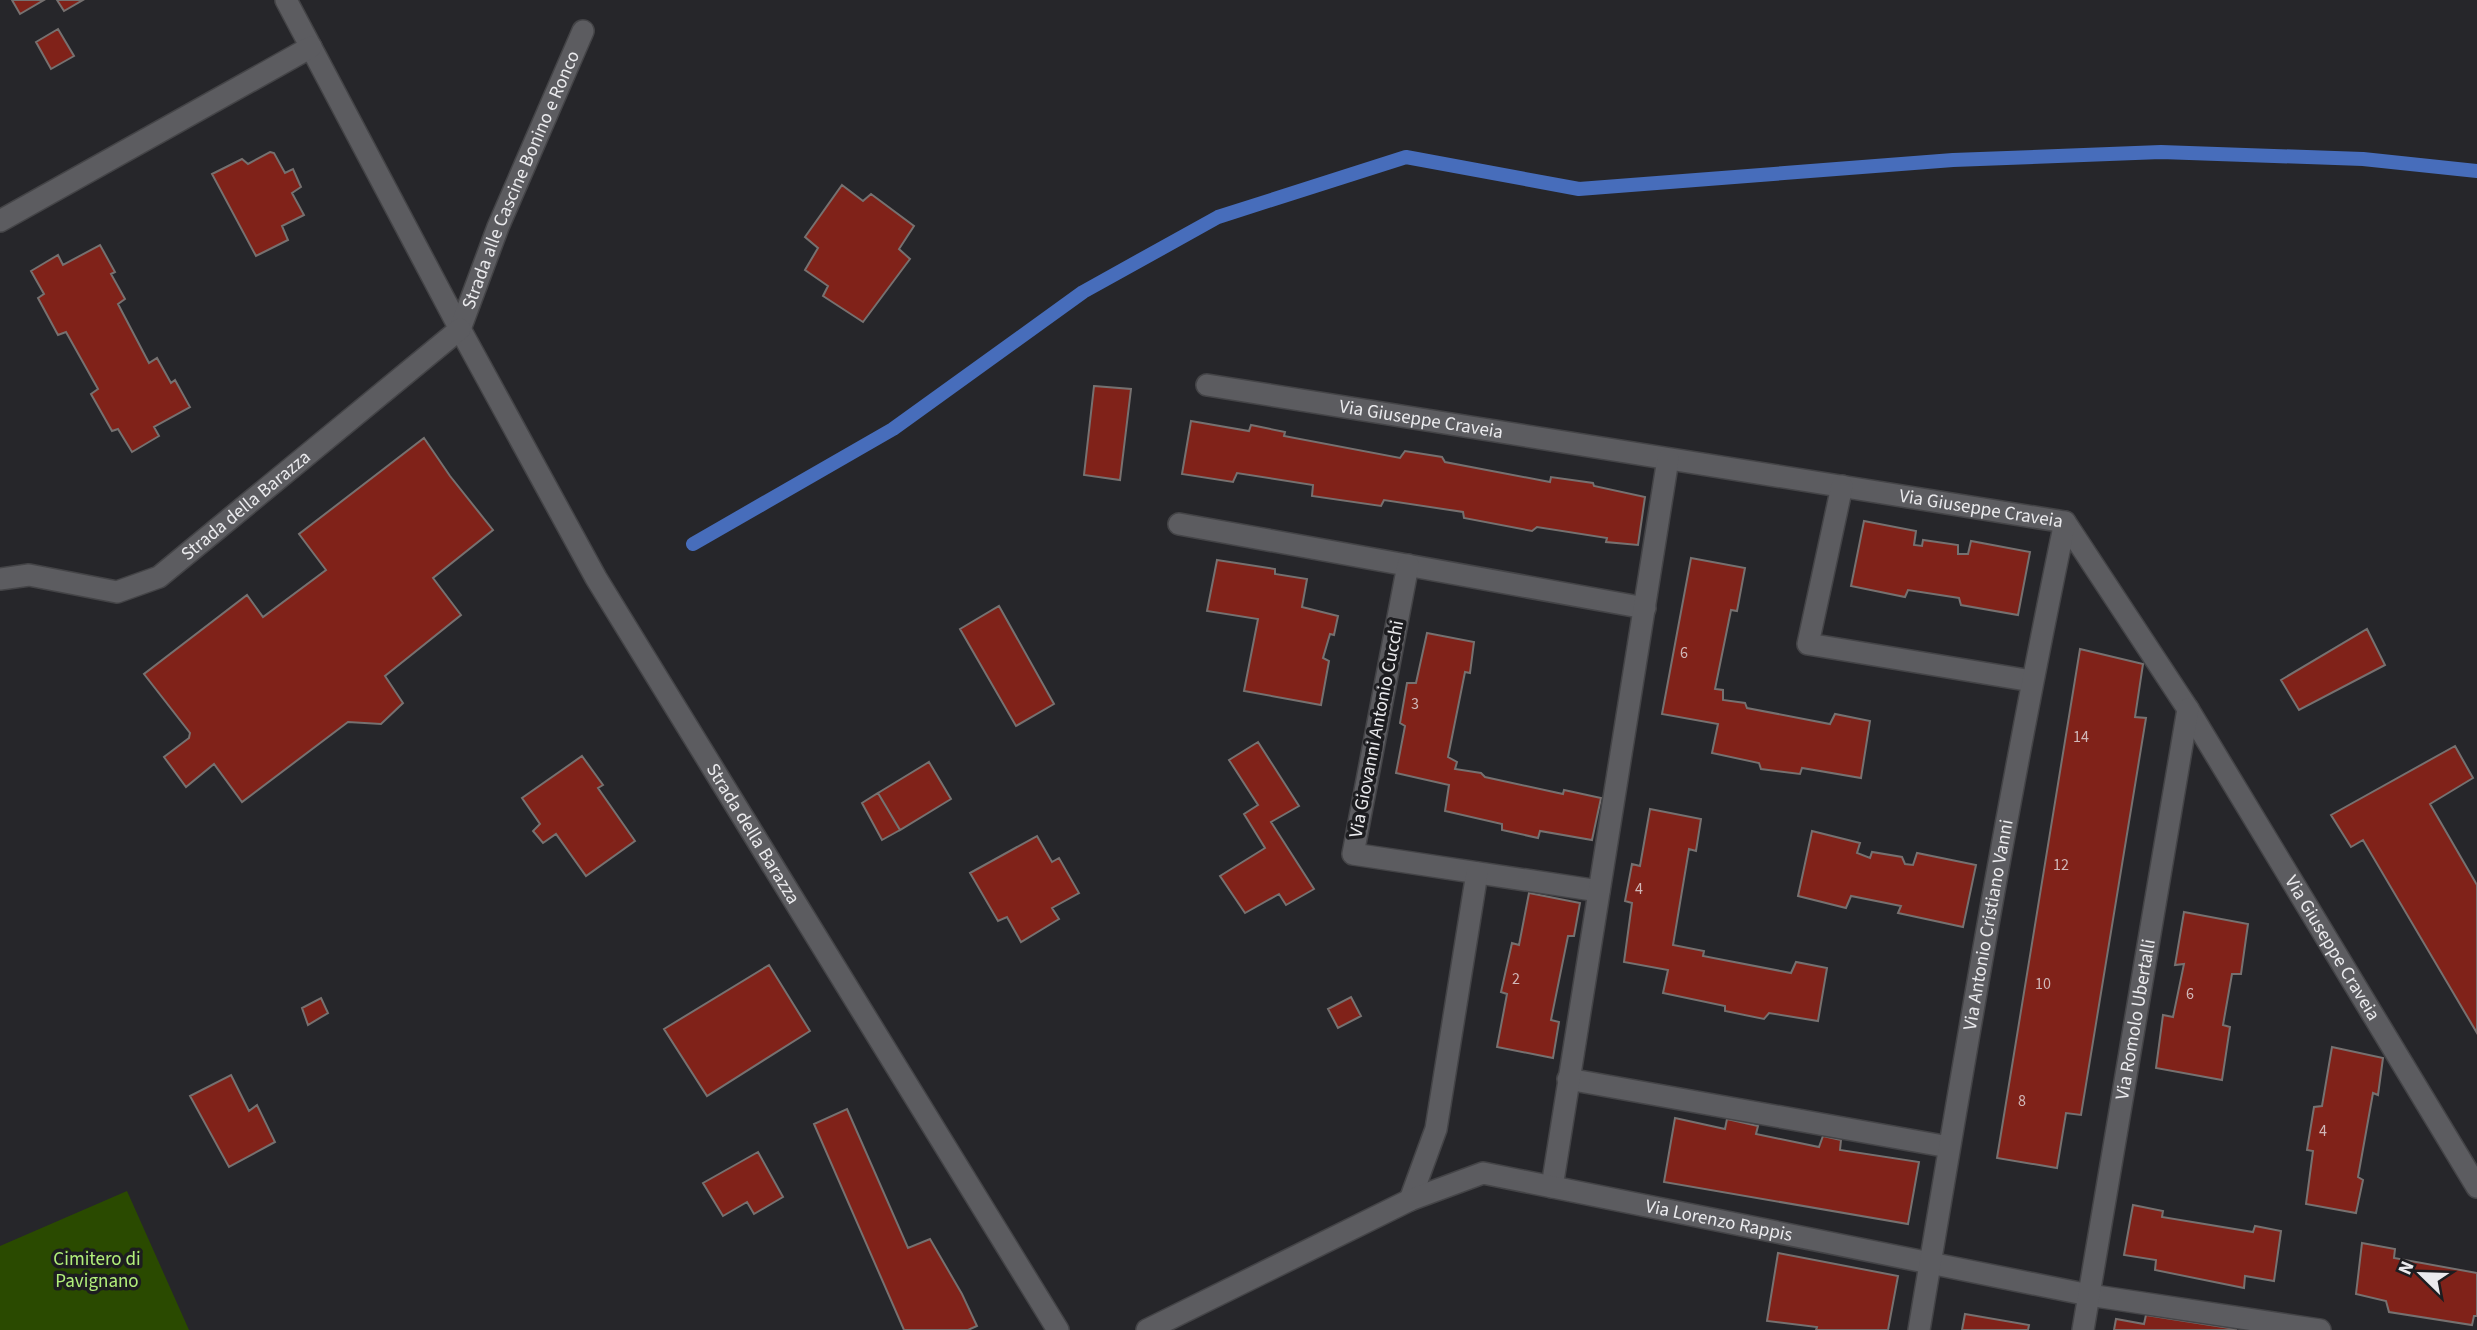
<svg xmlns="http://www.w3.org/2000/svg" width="2477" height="1330" font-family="'Source Sans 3',sans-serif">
<rect width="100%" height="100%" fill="#26262a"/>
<!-- green -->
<path fill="#2a4a00" d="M127 1191 189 1330H0V1246Z"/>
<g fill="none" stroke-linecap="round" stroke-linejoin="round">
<!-- stream -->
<path stroke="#476dbb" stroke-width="14" d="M693 544 893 429 1083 292 1218 217 1406 157 1579 189 1953 160 2161 152 2363 159 2477 171"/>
</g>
<!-- building -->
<path fill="#802219" stroke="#767170" stroke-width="2" d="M12 0H44L20 14Z
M57 0H83L64 11Z
M58 29 74 56 51 69 36 42Z
M270 152 274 153 285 173 293 169 301 187 292 193 304 215 282 226 288 240 256 256 212 174 242 159 248 164Z
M842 185 863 201 871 194 914 226 899 249 910 259 863 322 823 296 828 286 805 270 818 248 805 237Z
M100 245 115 272 111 274 125 299 118 304 149 363 157 358 171 383 175 380 190 407 154 427 159 436 132 452 118 429 112 431 91 394 98 389 66 332 58 335 38 298 44 294 31 271 58 255 63 265Z
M1094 386 1131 389 1120 480 1084 475Z
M1191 421 1249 431 1251 425 1285 432 1284 436 1400 458 1405 451 1442 457 1445 462 1550 482 1551 477 1593 483 1594 486 1645 497 1638 545 1606 542 1607 538 1537 527 1532 531 1464 518 1463 512 1384 500 1381 506 1312 496 1313 485 1237 473 1233 482 1182 474Z
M424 438 450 476 493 530 433 578 461 615 385 676 403 703 381 724 348 722 242 802 214 764 186 787 164 757 189 738 190 733 144 674 247 595 263 617 326 570 299 534Z
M1864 521 1916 531 1914 545 1922 546 1923 540 1958 545V554H1968L1971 541 2030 552 2018 615 1961 605 1959 598 1908 590 1905 597 1851 586Z
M1691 558 1745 568 1737 611 1731 610 1715 689 1723 690V700L1745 703 1747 708 1830 724 1835 714 1870 721 1861 778 1802 768 1800 774 1761 769 1759 763 1712 753 1718 724 1662 714Z
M1217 560 1275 569V574L1307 579 1302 607 1338 616 1334 635 1330 634 1323 658 1329 661 1321 705 1244 691 1258 619 1207 611Z
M999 606 1054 704 1016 726 960 629Z
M2367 629 2385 665 2299 710 2281 680Z
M1427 633 1474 642 1470 673 1465 672 1448 757 1457 762 1455 769 1481 773 1485 777 1563 794 1564 790 1601 798 1592 840 1540 831 1538 838 1502 830V824L1445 811 1449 785 1396 773 1405 726 1400 723 1407 683H1416Z
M2080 649 2143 664 2135 717 2146 718 2081 1115 2066 1113 2057 1168 1997 1158Z
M1258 742 1299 806 1271 822 1314 889 1286 905 1279 894 1245 913 1220 876 1265 848 1244 814 1258 805 1229 760Z
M2455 746 2473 778 2430 804 2477 885V1033L2363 840 2351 847 2331 815Z
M582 756 603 785 598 788 635 841 586 876 556 834 543 843 533 831 540 824 522 798Z
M929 762 951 799 900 830 878 793Z
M878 793 900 830 882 840 862 803Z
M1650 809 1701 819 1696 851 1689 849 1673 945 1704 951 1703 956 1791 973 1796 962 1827 968 1818 1021 1769 1013 1764 1019 1725 1011V1006L1663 993 1668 970 1624 962 1632 903 1625 901 1632 864 1640 866Z
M1812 831 1860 843 1857 853 1870 858 1872 852 1902 857 1905 864 1913 865 1917 853 1976 865 1963 927 1898 913 1901 906 1851 896 1846 908 1798 896Z
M1037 836 1052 862 1059 858 1079 893 1052 908 1059 919 1021 942 1007 917 998 921 970 873Z
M1529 893 1580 903 1574 936H1568L1551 1020 1559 1022 1553 1058 1497 1047 1507 994 1501 992 1512 943 1519 945Z
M2184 912 2248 924 2241 974H2232L2223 1025 2230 1027 2222 1080 2156 1068 2163 1015 2173 1017 2184 964 2175 965Z
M769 965 810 1031 707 1096 664 1029Z
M1351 997 1361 1016 1338 1028 1328 1009Z
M321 998 328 1013 308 1025 302 1008Z
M2332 1047 2383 1058 2378 1095 2373 1093 2358 1177 2363 1180 2356 1213 2306 1204 2313 1151 2307 1150 2314 1107 2322 1106Z
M231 1075 249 1111 257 1105 275 1142 229 1167 190 1096Z
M847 1109 908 1248 930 1239 962 1294 977 1326 968 1330H904L814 1124Z
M1675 1118 1725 1129 1727 1119 1758 1126 1756 1134 1819 1147 1823 1136 1841 1140 1840 1150 1919 1162 1908 1224 1664 1182Z
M758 1152 783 1197 754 1214 747 1202 723 1216 703 1183Z
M2133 1205 2163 1211 2162 1217 2253 1232 2255 1226 2281 1231 2274 1281 2245 1276 2244 1288 2155 1270 2156 1260 2124 1255Z
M2362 1243 2395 1249 2394 1258 2477 1273V1316H2474L2472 1325 2389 1312 2386 1301 2356 1294Z
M1778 1253 1898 1276 1888 1330H1816L1817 1327 1767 1321Z
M1965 1314 2029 1325 2028 1330H1962Z
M2146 1315 2236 1329V1330H2114L2116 1319 2144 1324Z"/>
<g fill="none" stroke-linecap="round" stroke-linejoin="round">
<!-- street casing -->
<g stroke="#444447" stroke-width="24">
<g id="street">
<path id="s1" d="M286 0 460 329 596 578 1058 1330"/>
<path d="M0 221 311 47"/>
<path id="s2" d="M460 329 498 227 583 31"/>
<path id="s3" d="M1207 385 2065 522 2188 709 2477 1187"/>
<path d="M1842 486 1808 644 2032 681"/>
<path d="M1179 524 1645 608"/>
<path d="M1408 565 1353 854 1599 891"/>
<path id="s4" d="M0 579 29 575 117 592 159 577 460 329"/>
<path d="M1568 1079 1949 1147"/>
<path d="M1552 1187 1668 459"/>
<path d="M1410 1200 1436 1129 1477 873"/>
<path id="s5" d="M1147 1330 1410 1200 1483 1173 2089 1295 2320 1330"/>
<path id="s6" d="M1919 1330C1964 1060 2009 790 2065 522"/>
<path id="s7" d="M2083 1330 2188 709"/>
</g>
</g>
<!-- street -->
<use href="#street" stroke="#5c5c60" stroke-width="21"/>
</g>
<g text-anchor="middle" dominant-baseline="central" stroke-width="7" stroke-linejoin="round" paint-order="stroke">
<!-- number labels -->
<g font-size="16" fill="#d0b8b8">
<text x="1684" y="653">6</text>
<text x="1415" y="704">3</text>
<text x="2081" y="737">14</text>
<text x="2061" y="865">12</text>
<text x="1639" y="889">4</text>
<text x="1516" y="979">2</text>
<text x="2043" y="984">10</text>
<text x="2190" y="994">6</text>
<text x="2022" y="1101">8</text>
<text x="2323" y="1131">4</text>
</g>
<!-- street labels -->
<g font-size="19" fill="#eaeaed" stroke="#1d1d20">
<text stroke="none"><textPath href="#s2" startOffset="161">Strada alle Cascine Bonino e Ronco</textPath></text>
<text stroke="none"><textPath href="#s3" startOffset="217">Via Giuseppe Craveia</textPath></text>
<text stroke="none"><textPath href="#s4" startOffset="276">Strada della Barazza</textPath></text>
<text stroke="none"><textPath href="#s3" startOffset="784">Via Giuseppe Craveia</textPath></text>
<text transform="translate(1377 729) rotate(-79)">Via Giovanni Antonio Cucchi</text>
<text stroke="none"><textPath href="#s1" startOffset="956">Strada della Barazza</textPath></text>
<text stroke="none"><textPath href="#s6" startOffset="411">Via Antonio Cristiano Vanni</textPath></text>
<text stroke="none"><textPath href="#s3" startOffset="1372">Via Giuseppe Craveia</textPath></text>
<text stroke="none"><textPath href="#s7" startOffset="315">Via Romolo Ubertalli</textPath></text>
<text stroke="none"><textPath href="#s5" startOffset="612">Via Lorenzo Rappis</textPath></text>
</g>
<!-- park labels -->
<g font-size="19" fill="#b2ef7b" stroke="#1d1d20">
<text x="97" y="1259">Cimitero di<tspan x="97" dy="22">Pavignano</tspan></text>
</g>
</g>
<!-- north arrow -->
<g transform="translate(2421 1274) rotate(293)" stroke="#1d1d20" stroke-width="5" paint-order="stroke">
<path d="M0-5L12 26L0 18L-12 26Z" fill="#eaeaed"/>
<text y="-10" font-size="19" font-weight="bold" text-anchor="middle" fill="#eaeaed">N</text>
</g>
</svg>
